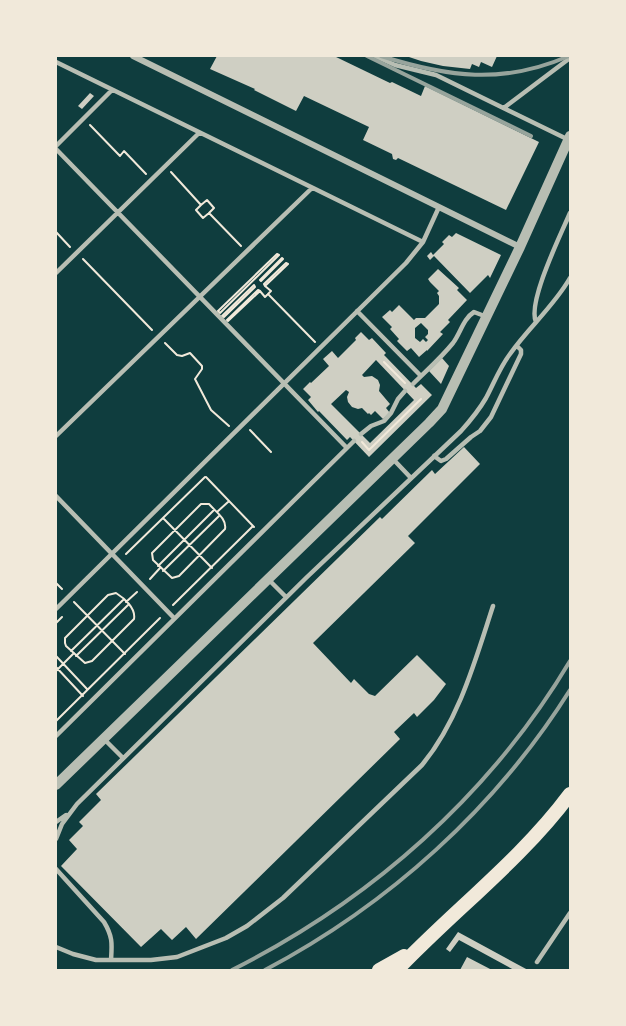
<svg xmlns="http://www.w3.org/2000/svg" width="626" height="1026" font-family="Spectral,serif">
<rect width="100%" height="100%" fill="#0f3d3e"/>
<!-- building -->
<path fill="#cfcfc3" fill-rule="evenodd" d="M217 56H334L390 83 392 82 421 96 425 86 539 142 506 210 398 158 396 160 393 159 392 154 363 140 369 127 304 96 296 111 254 90 255 89 210 69Z
M406 56H497L492 67 481 62 479 67 472 64 470 69 443 66 421 61Z
M90 93 94 96 82 109 78 106Z
M456 233 501 255 490 278 488 275 470 293 434 256 430 260 427 256 431 252 433 255 444 244 442 242 449 235 452 237Z
M438 269 459 288 457 290 467 300 448 320 450 322 440 332 443 334 427 351V350L419 357 411 348 407 351 397 341 399 339 390 329 392 327 382 317 390 310 392 312 399 305 414 320 416 318H425L439 304V296L437 293 439 291 430 282 428 279ZM421 323 428 330V334L425 337 428 340 426 342 423 339 420 342 415 338V328Z
M361 332 369 340 372 338 386 353 384 355 386 357 416 388 421 384 432 395 369 457 350 437 347 440 319 411 318 412 308 400 311 397 303 389 310 382 311 383 329 366 323 359 332 351 338 358 356 340 355 338ZM376 360 414 400 370 443 331 404 346 390 349 392 347 397 348 402 352 407 358 409 362 408 368 414 369 413 371 415 375 411 383 419 390 413 386 408 390 404 379 391 380 385 378 380 372 376 364 377 362 375Z
M442 358 449 366 441 384 429 371Z
M464 447 480 464 408 536 415 543 313 643 351 683 354 679 369 694 375 696 417 655 446 684 434 700 417 717 414 713 394 732 400 739 196 939 186 927 172 940 161 929 141 947 61 866 77 849 69 840 83 826 79 822 101 800 96 794 380 517 382 519 432 470 435 474Z
M458 932 528 970H514L459 940 450 952 446 949Z
M467 957 492 970H460Z"/>
<g fill="none" stroke-linecap="round" stroke-linejoin="round">
<!-- path -->
<path stroke="#f1e9da" stroke-width="2" d="M90 125 120 156 124 151 146 174
M171 172 201 205 196 210 203 218 209 213 241 246
M201 205 207 200 214 208 209 213
M56 232 70 247
M277 254 279 255 220 313 218 311Z
M282 258 283 259 261 281 260 280Z
M83 259 152 330
M286 263 288 264 265 286 264 284Z
M254 285 255 287 224 317 222 316Z
M265 286 271 291 268 294 315 342
M258 290 260 291 228 321 227 320Z
M260 291 265 297 268 294
M165 343 177 355 182 356 190 353 202 366V369L195 379 211 410 229 426
M384 362 405 383
M250 430 271 452
M362 442 369 450 421 399
M206 477 254 527
M201 504H209C216 512 227 519 225 529L179 576 172 578 153 560 152 553Z
M217 512 228 502
M164 519 212 568
M126 554 205 477
M158 566 214 510
M163 571 219 516
M150 579 160 568
M56 583 62 589
M116 593C124 598 136 608 134 619L92 661 85 663 66 646 65 643V638L108 595Z
M74 602 125 654
M126 602 137 592
M173 605 253 526
M56 623 62 617
M71 651 123 600
M56 656 87 689
M76 656 128 605
M56 667 83 696
M56 671 74 653
M56 721 160 618"/>
<!-- service -->
<path stroke="#b8beb3" stroke-width="4.5" d="M375 56 395 65 436 75 569 140
M56 62 423 242
M505 107 570 58
M56 146 112 90
M56 149 347 448
M56 273 199 133
M357 311 421 376
M536 322C527 303 561 234 570 213
M413 384C426 371 441 358 453 343 461 332 463 319 474 312L487 317
M361 434 371 426 384 421 391 413 398 399 405 391
M56 436 312 188
M434 456 441 461 446 459 471 437 480 431 491 417 521 354V350L517 346
M392 458 411 478
M56 496 174 618
M269 580 286 597
M56 609 406 263 423 242 439 207
M56 736 354 441
M104 739 123 758
M56 822 66 815
M56 839 62 824 77 804 306 578 461 431C470 421 479 410 486 398 494 383 500 367 510 354 529 327 554 306 570 278
M56 869 104 922C113 937 112 944 111 960
M56 947 73 954 96 960H151L177 957 226 938 247 926 283 898 422 765C459 720 475 661 493 606
M537 962 570 913"/>
<!-- minor -->
<path stroke="#b8beb3" stroke-width="6" d="M133 56 520 247"/>
<!-- tertiary -->
<path stroke="#b8beb3" stroke-width="10" d="M56 785 429 423 442 409 520 247 570 136"/>
<!-- primary -->
<path stroke="#f1e9da" stroke-width="14" d="M379 970 404 956
M397 970C453 911 521 860 570 794"/>
<!-- rail -->
<path stroke="#97a49c" stroke-width="4" d="M367 56 531 136
M381 56C448 77 502 85 569 56
M232 970C371 900 490 795 570 661
M265 970C388 905 496 808 570 690"/>
</g>
<!-- border -->
<rect width="626" height="1026" fill="none" stroke="#f1e9da" stroke-width="114"/>
</svg>
